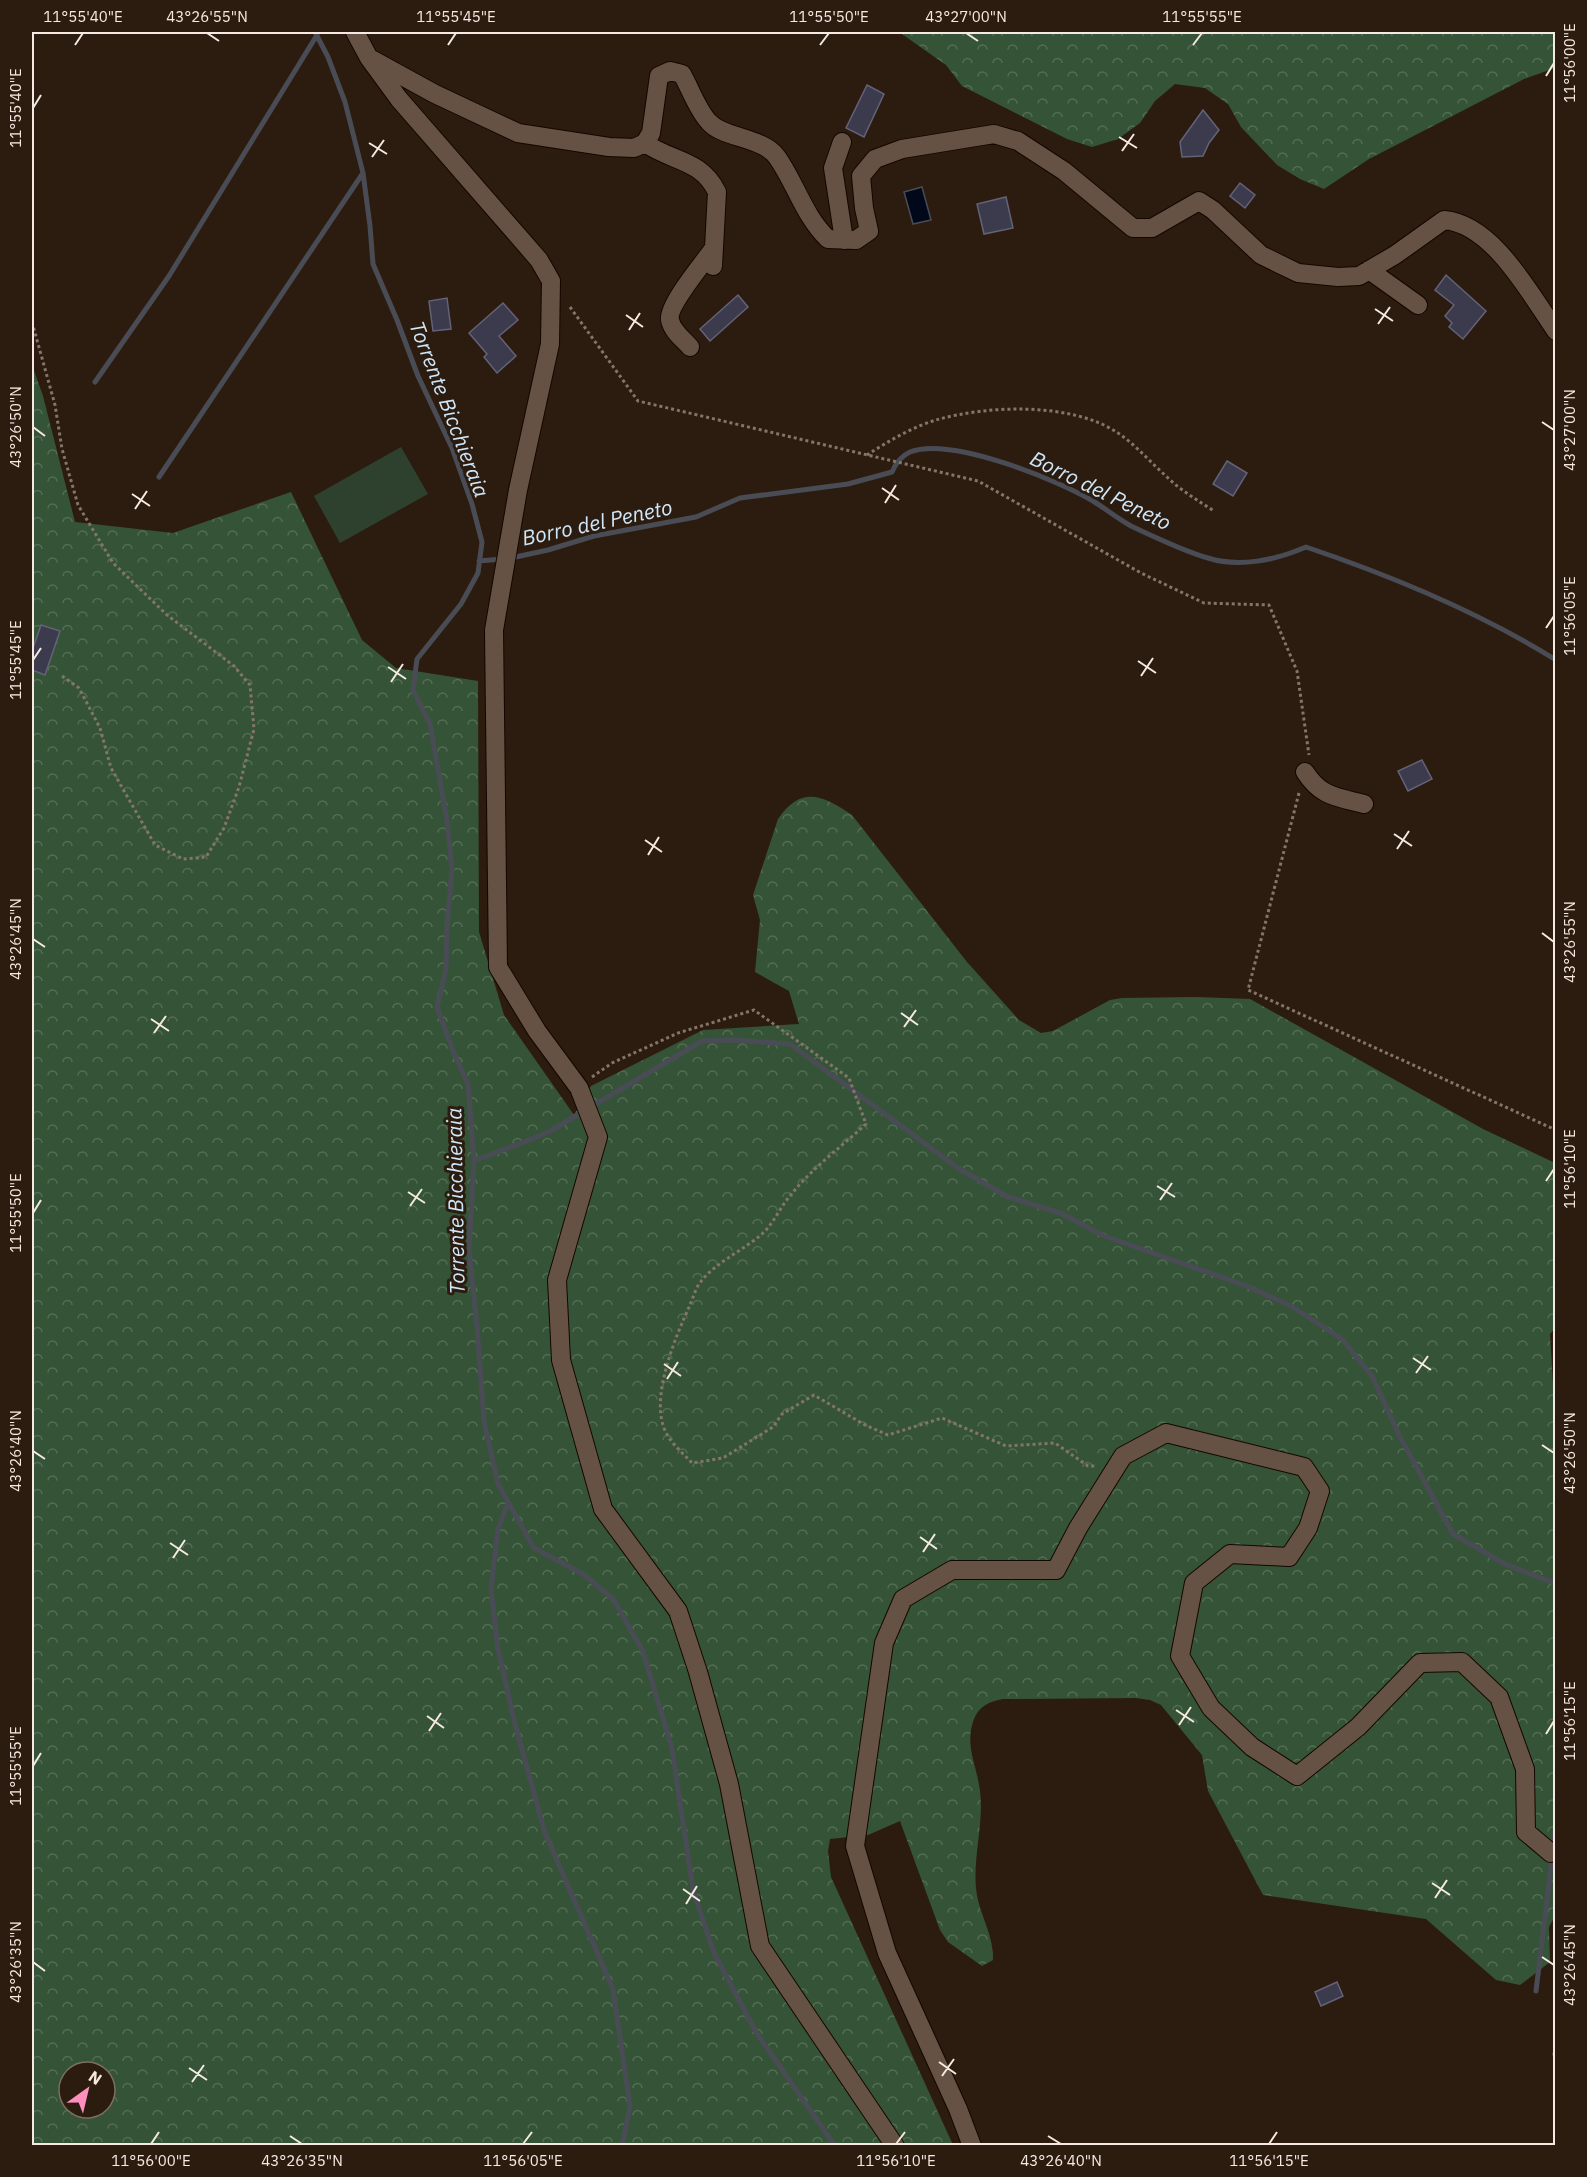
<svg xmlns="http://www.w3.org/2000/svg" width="1587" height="2177" font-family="'IBM Plex Sans',sans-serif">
<defs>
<pattern id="forest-crowns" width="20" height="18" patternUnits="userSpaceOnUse" patternTransform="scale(1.5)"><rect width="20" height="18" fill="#355437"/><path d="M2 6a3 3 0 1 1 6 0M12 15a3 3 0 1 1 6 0" fill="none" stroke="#536d54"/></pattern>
</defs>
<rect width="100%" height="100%" fill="#2c1c0f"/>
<!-- grass -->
<path fill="#2e412f" d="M401 447 428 494 340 543 314 496Z"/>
<!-- forest -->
<path fill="url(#forest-crowns)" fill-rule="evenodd" d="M892 32H1555V68L1524 79 1369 159 1324 189 1300 179 1277 165 1241 127 1228 104 1205 88 1175 84 1155 101 1140 123 1118 139 1092 147 1067 139 962 86 946 65 902 34Z
M32 365 43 396 75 522 173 533 291 492 362 640 396 668 478 681 479 932 504 1015 574 1115 591 1086 703 1030 799 1024 789 991 755 972 760 920 753 895 778 819C801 785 823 795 852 815L967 962 1019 1020 1041 1033 1053 1031 1110 1000 1122 998 1196 997 1250 999 1483 1129 1555 1163 1556 1327 1550 1334 1556 1434V1914L1549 1927 1550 1962 1520 1985 1496 1980 1426 1919 1263 1895 1208 1791 1202 1755 1161 1705 1150 1700 1136 1698 1003 1699C990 1701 979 1706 974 1719 964 1745 977 1766 980 1791 984 1823 973 1856 976 1888 978 1913 994 1934 993 1960L982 1966 948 1942 940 1930 900 1821 868 1835 830 1839 828 1851 831 1877 953 2145H32ZM69 2072H105V2108H69Z"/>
<!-- water -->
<path fill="#000819" stroke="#4a4c55" stroke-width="1.5" d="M922 187 931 220 913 224 904 192Z"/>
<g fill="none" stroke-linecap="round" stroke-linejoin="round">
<!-- stream -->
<path stroke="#4a4c55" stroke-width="5" d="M315 32 328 57 345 102 363 173 370 226 373 264 397 320 418 376 452 448 472 504 482 542 478 573 461 604 417 659 413 690 430 724 447 821 452 869 447 926 446 969 437 1007 453 1051 468 1084 474 1161 469 1249 477 1326 484 1421 498 1484 534 1548 583 1574 614 1600 643 1652 672 1748 693 1890 714 1953 756 2032 835 2146
M95 382 169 276 317 35
M159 477 363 173
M511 558 548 550 594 536 696 517 740 498 848 484 892 472C896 463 901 456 910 452 951 436 1057 480 1093 501 1106 509 1118 519 1131 526 1152 536 1186 552 1208 558 1239 568 1276 560 1306 547 1392 576 1479 612 1556 660
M479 561 502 559
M474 1161 547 1133 702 1041 734 1040 790 1044 958 1168 1006 1196 1063 1214 1104 1236 1244 1285 1291 1306 1342 1339 1372 1376 1399 1435 1453 1534 1505 1564 1556 1584
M508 1503 498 1529 491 1588 498 1649 515 1724 545 1833 613 1989 630 2106 622 2146
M1536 1991 1556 1825"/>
</g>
<!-- building -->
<path fill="#3c3a4d" stroke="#646277" stroke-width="1.5" d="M867 85 884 94 864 137 846 128Z
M1203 110 1219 130 1209 143 1203 156 1182 157 1180 142Z
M1240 183 1255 195 1245 208 1230 196Z
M1006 197 1013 228 984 234 977 204Z
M1446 275 1486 311 1463 339 1449 327 1452 323 1445 316 1454 305 1435 290Z
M738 295 748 307 710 341 700 329Z
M447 298 451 329 433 331 429 301Z
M503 303 518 320 499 336 516 356 497 373 484 357 487 354 469 333Z
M1227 461 1247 473 1233 496 1213 484Z
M41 625 60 631 45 675 32 670V651Z
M1422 760 1432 779 1408 791 1398 771Z
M1337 1982 1343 1996 1321 2006 1315 1992Z"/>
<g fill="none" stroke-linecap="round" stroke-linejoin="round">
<!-- minor casing -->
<g stroke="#140600" stroke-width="20">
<path id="minor" d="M355 32 369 58 399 99 539 260 551 281 550 344 518 490 494 630 498 967 537 1031 579 1088 598 1137 557 1280 561 1360 603 1509 678 1611 698 1672 729 1784 760 1946 895 2146
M373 60 435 94 518 133 609 147 634 148 645 143 651 133 659 76 670 71 682 74C690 88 698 111 709 122 722 138 763 137 777 157 796 184 804 216 828 239L856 240 869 231 864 208 861 176 875 159 902 149 994 134 1018 141 1064 171 1133 228H1152L1199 201 1213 210 1261 255 1298 273 1338 277 1359 276 1395 255 1444 220C1493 224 1530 294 1556 331
M842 142 833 168 844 240
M645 143C672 162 701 159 717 192L713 266
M1369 270 1418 305
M690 347C683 339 672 331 670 320 667 306 704 262 714 248
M1305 772C1321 797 1337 797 1364 804
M972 2146 958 2109 887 1953 855 1846 884 1643 903 1599 952 1570H1056L1078 1528 1123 1456 1166 1433 1304 1467 1320 1491 1308 1528 1289 1557 1230 1554 1194 1583 1180 1656 1211 1708 1252 1747 1297 1776 1358 1727 1420 1663 1462 1662 1499 1697 1525 1769 1526 1832 1551 1853 1556 1851"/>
</g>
<!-- path -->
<path stroke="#84756b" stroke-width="3" stroke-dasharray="3 3" stroke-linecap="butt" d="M570 307 638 401 978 481 1141 573 1204 603 1269 605 1297 671 1309 755
M32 322 55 405 62 449 78 505 113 563 167 615 234 666 250 685 254 729 239 787 224 828 206 857 183 859 155 845 111 768 100 728 79 688 62 676
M867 455C887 442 912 427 936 420 988 405 1072 402 1118 433 1136 445 1150 462 1166 476 1180 490 1197 500 1214 511
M1299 793 1248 990 1556 1130
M592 1077 612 1063 678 1033 754 1010 849 1078 866 1124C841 1147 811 1169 790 1196 780 1207 774 1223 763 1233 743 1251 715 1262 699 1284 695 1290 693 1298 690 1305 676 1336 651 1394 664 1428 669 1442 682 1452 692 1463L723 1458 773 1427 782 1414 814 1395 865 1425 888 1435 942 1418 1006 1446 1055 1443 1088 1466H1097
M1556 2041 1554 2054 1556 2063"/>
<!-- minor -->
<use href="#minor" stroke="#655244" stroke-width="18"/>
</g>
<!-- ticks -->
<path fill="none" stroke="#f5e9e1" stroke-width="2" d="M207 33 219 41M966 33 978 41M75 45 83 33M448 45 456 33M820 45 829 33M1193 45 1202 33M1546 76 1554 63M33 108 41 95M1119 137 1137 148M369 143 387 154M1122 151 1134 134M372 157 384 140M1375 309 1393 321M626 315 643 327M1378 324 1390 307M629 330 640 313M1542 422 1554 430M33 427 45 436M882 488 899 500M132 494 150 506M885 503 896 485M135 509 147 491M1546 628 1554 616M33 660 41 648M1138 661 1156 673M388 667 406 679M1141 676 1153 658M391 682 403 664M1394 834 1412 846M645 840 662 852M1397 849 1409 831M648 855 659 837M1542 933 1554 942M33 939 45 947M901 1013 918 1025M151 1019 169 1031M904 1027 916 1010M154 1033 166 1016M1546 1181 1554 1169M1157 1186 1175 1197M408 1192 425 1203M1160 1200 1172 1183M410 1206 422 1189M33 1213 41 1200M1413 1358 1431 1370M664 1364 681 1376M1416 1373 1428 1356M667 1379 678 1362M1542 1445 1554 1453M33 1451 45 1459M920 1537 937 1549M170 1543 188 1555M923 1552 935 1534M173 1558 185 1540M1176 1710 1194 1722M427 1716 444 1728M1179 1725 1191 1707M429 1731 441 1713M1546 1734 1554 1721M33 1766 41 1753M1432 1883 1450 1895M683 1889 700 1901M1435 1898 1447 1880M686 1904 697 1886M1542 1957 1554 1965M33 1962 45 1971M939 2062 956 2074M189 2068 207 2080M942 2076 954 2059M192 2082 204 2065M290 2136 302 2144M1048 2136 1061 2144M151 2144 159 2132M523 2144 532 2132M896 2144 905 2132M1269 2144 1277 2132"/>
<g text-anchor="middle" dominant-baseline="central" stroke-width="6" stroke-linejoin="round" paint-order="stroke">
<!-- water labels -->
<g font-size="21" font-style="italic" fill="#cfe7fa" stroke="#2c1c0f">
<text transform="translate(450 409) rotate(69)">Torrente Bicchieraia</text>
<text transform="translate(1101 490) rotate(26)">Borro del Peneto</text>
<text transform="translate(597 522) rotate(-12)">Borro del Peneto</text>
<text transform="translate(455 1201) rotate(-91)">Torrente Bicchieraia</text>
</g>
</g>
<!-- border -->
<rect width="1587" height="2177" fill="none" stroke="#2c1c0f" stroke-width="66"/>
<!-- north arrow -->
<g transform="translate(87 2090) rotate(34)"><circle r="28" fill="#2c1c0f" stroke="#7c6e63" stroke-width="1.5"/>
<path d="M0-4.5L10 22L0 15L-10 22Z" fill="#fe8ebd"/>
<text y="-9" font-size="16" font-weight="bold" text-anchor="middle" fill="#f5e9e1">N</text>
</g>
<rect x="33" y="33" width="1521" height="2111" fill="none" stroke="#f5e9e1" stroke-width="2"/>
<g font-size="15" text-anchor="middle" fill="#f5e9e1">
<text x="83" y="22">11°55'40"E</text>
<text x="207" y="22">43°26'55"N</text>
<text x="456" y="22">11°55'45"E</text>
<text x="829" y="22">11°55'50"E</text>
<text x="966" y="22">43°27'00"N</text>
<text x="1202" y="22">11°55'55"E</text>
<text transform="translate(1570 63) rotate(-90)" y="5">11°56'00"E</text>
<text transform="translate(16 108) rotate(-90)" y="5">11°55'40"E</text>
<text transform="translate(16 427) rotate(-90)" y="5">43°26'50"N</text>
<text transform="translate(1570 430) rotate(-90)" y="5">43°27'00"N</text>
<text transform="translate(1570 616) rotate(-90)" y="5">11°56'05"E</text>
<text transform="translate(16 660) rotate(-90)" y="5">11°55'45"E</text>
<text transform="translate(16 939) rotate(-90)" y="5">43°26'45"N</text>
<text transform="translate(1570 942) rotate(-90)" y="5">43°26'55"N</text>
<text transform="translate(1570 1169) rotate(-90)" y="5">11°56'10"E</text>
<text transform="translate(16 1213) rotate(-90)" y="5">11°55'50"E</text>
<text transform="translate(16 1451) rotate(-90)" y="5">43°26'40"N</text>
<text transform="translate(1570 1453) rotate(-90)" y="5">43°26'50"N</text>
<text transform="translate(1570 1721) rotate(-90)" y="5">11°56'15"E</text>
<text transform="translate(16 1766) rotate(-90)" y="5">11°55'55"E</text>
<text transform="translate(16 1962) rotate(-90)" y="5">43°26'35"N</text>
<text transform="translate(1570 1965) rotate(-90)" y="5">43°26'45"N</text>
<text x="151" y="2166">11°56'00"E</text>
<text x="302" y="2166">43°26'35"N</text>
<text x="523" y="2166">11°56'05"E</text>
<text x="896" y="2166">11°56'10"E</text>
<text x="1061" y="2166">43°26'40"N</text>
<text x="1269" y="2166">11°56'15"E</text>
</g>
</svg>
